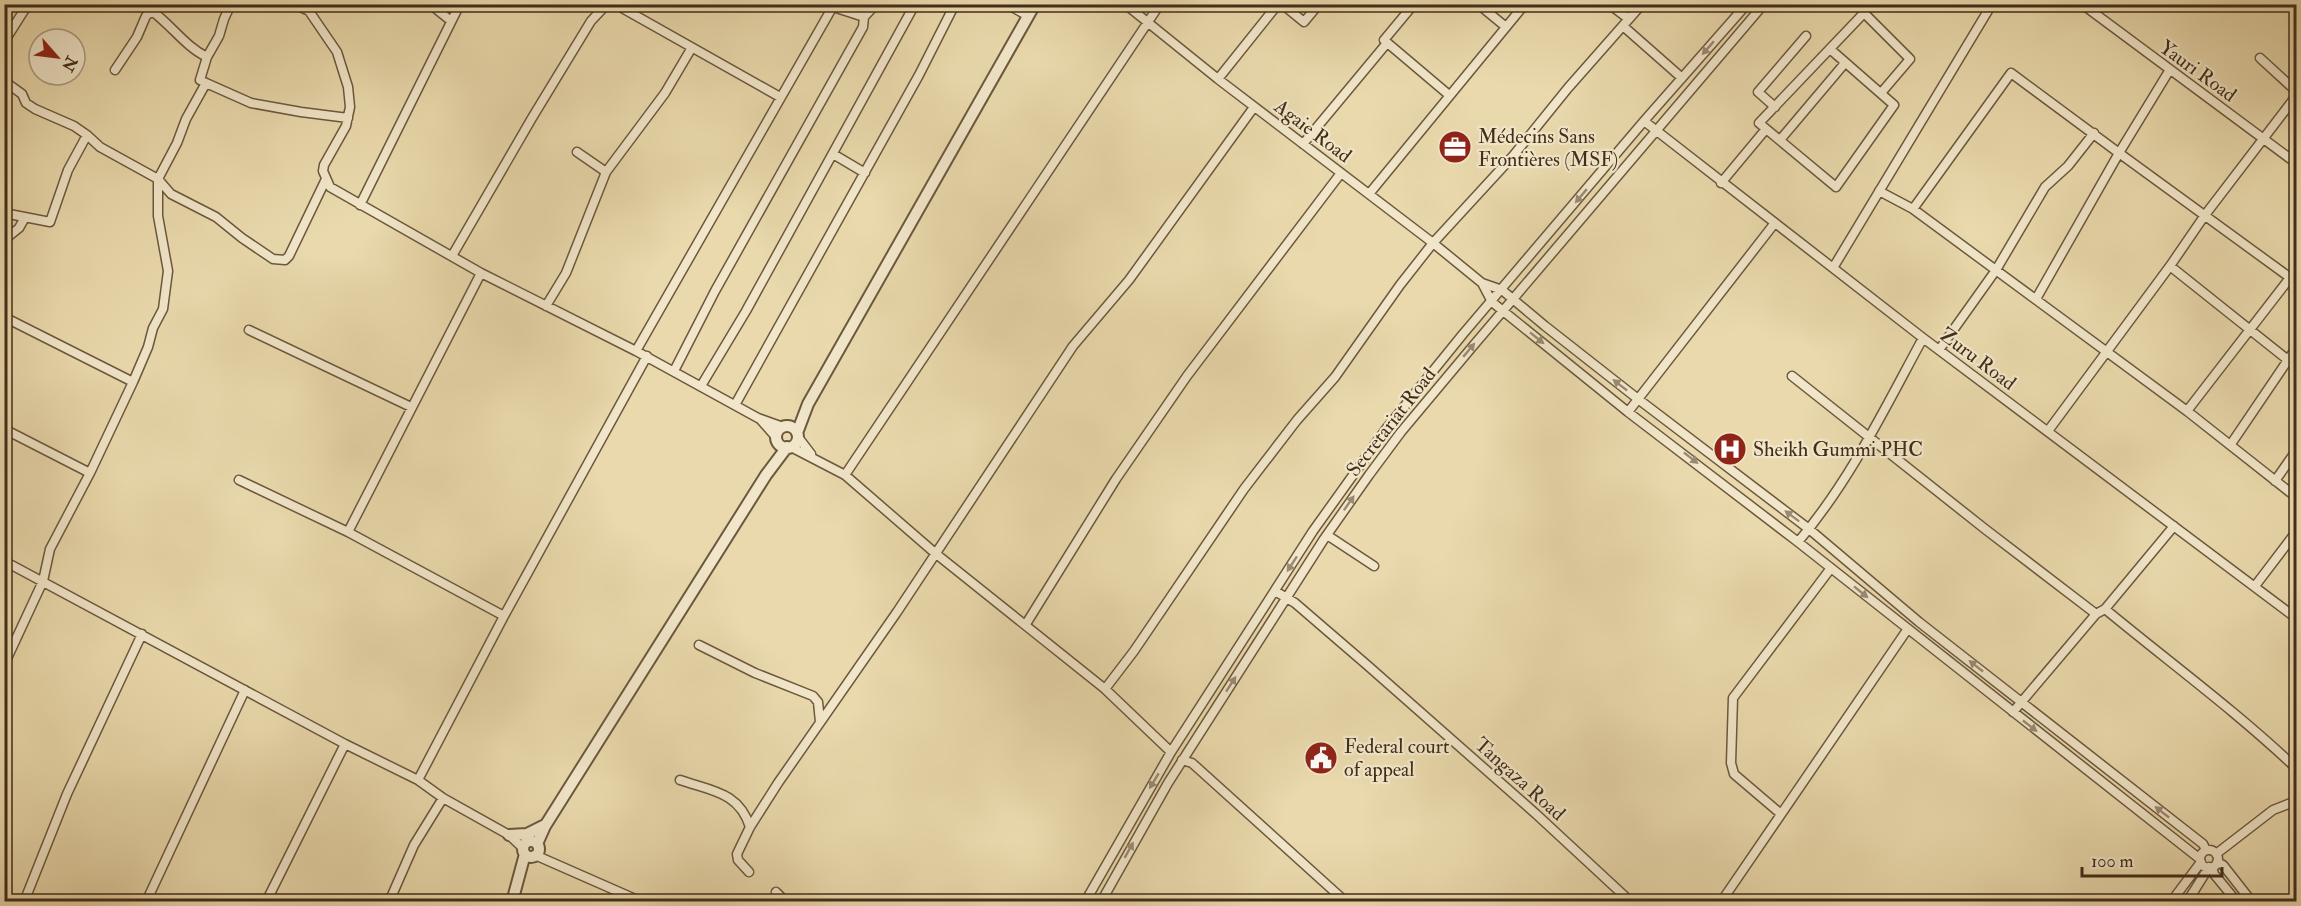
<svg xmlns="http://www.w3.org/2000/svg" width="2301" height="906" font-family="'IM FELL Double Pica',serif">
<rect width="100%" height="100%" fill="#e9d9ac"/>
<filter id="stains"><feTurbulence type="fractalNoise" baseFrequency=".00333" numOctaves="4"/><feColorMatrix values="0 0 0 0 .2 0 0 0 0 .09 0 0 0 0 .02 0 0 0 .5 -.17"/></filter>
<radialGradient id="worn" r=".72"><stop offset=".6" stop-color="#630" stop-opacity="0"/><stop offset="1" stop-color="#630" stop-opacity=".3"/></radialGradient>
<g fill="none" stroke-linecap="round" stroke-linejoin="round">
<!-- minor casing -->
<g stroke="#6c583e" stroke-width="11">
<path id="minor" d="M151 4 152 11C172 26 186 47 207 57
M294 4 309 11 337 52 348 87 350 107 346 126 324 165 323 171 330 187 481 273 636 351 758 418 783 427
M430 4 451 21
M615 4 780 97
M824 4 864 17 876 4
M1007 4 1028 16
M1125 4 1218 79 1433 243 1482 283 1502 290 1545 326 1638 399 1809 529 1919 622 2203 844 2206 850
M1282 4 1304 22 1319 4
M1414 4 1384 40 1449 95
M1478 4 1506 27
M1609 4 1629 19
M2082 4 2296 163
M1623 26 1682 78
M4 42 28 4
M1830 49 1894 105 1836 187 1759 123 1864 13 1910 59 1881 93
M2260 58 2296 91
M115 70 137 37 146 16 152 11
M2169 71 2119 153 2296 282
M1218 79 1278 4
M4 81 22 94 26 103 35 109 74 126 87 135 100 147 158 179 171 194 216 217 242 238 273 259 285 260 289 256 326 179
M206 83 251 103 301 112 348 118
M1775 107 1758 92 1806 36
M1644 121 1923 338 2296 618
M1780 140 1845 63
M1303 144 1387 43
M577 152 606 172
M833 154 865 173
M1721 183 1766 129
M1879 191 1913 209 2187 411
M1369 194 1525 4
M360 205 460 4
M1913 209 2011 73 2119 153 2036 299
M4 213 50 222 68 170 87 135
M4 240 19 228 24 219
M452 256 532 118 591 21 607 4
M2170 266 2288 360
M1833 268 1992 4
M2296 270 2187 411 2296 497
M1482 283 1492 302 1628 412 1798 542 2200 859
M546 306 566 273 606 172 665 93 691 49
M4 317 133 382
M249 330 411 407
M1939 350 1996 270 2045 187 2068 166 2094 133
M636 351 832 8
M674 371 715 291 863 27 864 17
M1792 376 1985 529 2096 614
M701 386 746 311 915 4
M735 405 919 75 955 4
M1628 412 1774 224
M761 420 776 437
M4 429 90 473
M2048 431 2170 266 2205 215 2296 96
M798 437 811 454
M2231 444 2296 348
M791 447 845 475 935 553 1105 689 1171 752
M845 475 1160 4
M239 480 348 532 504 616
M2275 481 2296 451
M348 532 481 273
M1327 535 1374 566
M1798 542C1850 481 1885 408 1923 338
M4 561 345 744 418 780 443 798 509 835 524 849
M2255 586 2296 532
M1275 591 1295 603 1367 665 1536 814 1631 902
M2105 609C2169 662 2236 711 2296 768
M1026 624 1116 479 1187 376 1341 173
M699 645 755 673 813 696 818 702 820 722
M4 665 43 581 50 549 90 473 133 382 148 347 153 328 163 309 168 271 158 216V179L177 143 186 119 206 83 200 80 207 57 219 36 224 19 231 4
M1105 689 1134 651 1244 489 1297 420 1335 377 1400 285 1433 243 1513 156 1568 88 1642 4
M2013 712 2096 614 2105 609 2174 526
M1182 760 1192 763 1346 902
M418 780 504 616 647 356
M680 780C712 791 739 792 750 827
M1781 814 1734 774 1731 763 1733 698 1831 568
M2200 859a9 9 0 1 1 18 0a9 9 0 1 1-18 0Z
M2216 854 2273 810 2296 801
M535 855 642 902
M2217 862 2223 865 2252 902
M2212 867 2214 874 2237 902
M749 872 738 860 737 854 750 827 778 783 897 612 1073 346 1129 280 1254 107
M776 892 786 902
M24 902 67 794 142 634
M146 902 245 690
M266 902 345 744
M389 902 414 845 443 798
M1085 902 1171 752 1313 531 1386 429 1463 334 1644 121 1747 4
M1101 902 1168 783 1324 539 1369 475 1401 432 1473 346 1764 4
M1721 902 1907 630
M2171 902 2201 862
M2187 902 2209 867"/>
</g>
<!-- tertiary casing -->
<g stroke="#6c583e" stroke-width="14">
<path id="tertiary" d="M776 437a11 11 0 1 1 22 0a11 11 0 1 1-22 0Z
M797 433 808 404 1035 4
M509 835 527 834 545 825
M523 849a8 8 0 1 1 16 0a8 8 0 1 1-16 0Z
M537 844 545 826 766 475 787 447
M512 902 525 854"/>
</g>
<!-- minor -->
<use href="#minor" stroke="#f1e6c9" stroke-width="8"/>
<!-- tertiary -->
<use href="#tertiary" stroke="#f1e6c9" stroke-width="10"/>
</g>
<!-- one-way arrows -->
<defs><path id="oneway-solid" d="M-6-.8H1V-3.2L6.5 0L1 3.2V.8H-6Z" transform="scale(1.5)"/></defs>
<g fill="#9a8a72">
<use href="#oneway-solid" transform="translate(1708 48) rotate(131)"/>
<use href="#oneway-solid" transform="translate(1581 196) rotate(130)"/>
<use href="#oneway-solid" transform="translate(1537 338) rotate(39)"/>
<use href="#oneway-solid" transform="translate(1469 350) rotate(-50)"/>
<use href="#oneway-solid" transform="translate(1620 385) rotate(-142)"/>
<use href="#oneway-solid" transform="translate(1691 458) rotate(38)"/>
<use href="#oneway-solid" transform="translate(1349 503) rotate(-55)"/>
<use href="#oneway-solid" transform="translate(1792 516) rotate(-143)"/>
<use href="#oneway-solid" transform="translate(1292 564) rotate(123)"/>
<use href="#oneway-solid" transform="translate(1861 592) rotate(39)"/>
<use href="#oneway-solid" transform="translate(1976 666) rotate(-142)"/>
<use href="#oneway-solid" transform="translate(1231 684) rotate(-57)"/>
<use href="#oneway-solid" transform="translate(2030 726) rotate(38)"/>
<use href="#oneway-solid" transform="translate(1154 781) rotate(121)"/>
<use href="#oneway-solid" transform="translate(2162 812) rotate(-142)"/>
<use href="#oneway-solid" transform="translate(1129 850) rotate(-61)"/>
</g>
<!-- icons -->
<defs>
<g id="office-disc" transform="scale(1.725)"><circle r="9.5" fill="#8f2418" stroke="#f1e6c9"/><path d="M-6-3h4V-5.5h4V-3h4V5H-6ZM-1-4.5V-3h2v-1.5ZM-6 0V1H6V0Z" fill="#fff"/></g>
<g id="hospital-disc" transform="scale(1.725)"><circle r="9.5" fill="#8f2418" stroke="#f1e6c9"/><path d="M-5-5h3v3.5h4V-5h3V5h-3V1.5h-4V5h-3Z" fill="#fff"/></g>
<g id="civic-disc" transform="scale(1.725)"><circle r="9.5" fill="#8f2418" stroke="#f1e6c9"/><path d="M-.6-6.5H3V-4.5H.6V-3L4-1V1h2V6H-6V1h2V-1L-.6-3ZM-1.2 2.5V6h2.4V2.5Z" fill="#fff"/></g>
</defs>
<g fill-rule="evenodd">
<use href="#office-disc" x="1455" y="147"/>
<use href="#hospital-disc" x="1730" y="449"/>
<use href="#civic-disc" x="1321" y="758"/>
</g>
<g text-anchor="middle" dominant-baseline="central" stroke-width="4.5" stroke-linejoin="round" paint-order="stroke">
<!-- street labels -->
<g font-size="20" fill="#422d1a" stroke="#f1e6c9">
<text transform="translate(2198 71) rotate(36)">Yauri Road</text>
<text transform="translate(1313 131) rotate(37)">Agaie Road</text>
<text transform="translate(1978 359) rotate(37)">Zuru Road</text>
<text transform="translate(1391 422) rotate(-52)">Secretariat Road</text>
<text transform="translate(1520 779) rotate(42)">Tangaza Road</text>
</g>
<!-- poi labels -->
<g font-size="20" fill="#422d1a" stroke="#f1e6c9" text-anchor="start">
<text x="1478" y="136">Médecins Sans<tspan x="1478" dy="23">Frontières (MSF)</tspan></text>
<text x="1753" y="449">Sheikh Gummi PHC</text>
<text x="1344" y="746">Federal court<tspan x="1344" dy="23">of appeal</tspan></text>
</g>
</g>
<!-- margin -->
<rect width="2301" height="906" fill="none" stroke="#e9d9ac" stroke-width="24"/>
<rect x="6" y="6" width="2289" height="894" fill="none" stroke="#422d1a" stroke-width="3"/>
<rect x="12" y="12" width="2277" height="882" fill="none" stroke="#422d1a" stroke-width="1.5"/>
<!-- north arrow -->
<g transform="translate(57 57) rotate(118)"><circle r="28" fill="#f1e6c9" stroke="#ab9c83" stroke-width="1.5"/>
<path d="M0-4.5L10 22L0 15L-10 22Z" fill="#8f2418"/>
<text y="-9" font-size="16" font-weight="bold" text-anchor="middle" fill="#422d1a">N</text>
</g>
<!-- scale -->
<path d="M2082 867v9h140v-9" fill="none" stroke="#422d1a" stroke-width="3"/>
<text x="2091" y="867" font-size="18" fill="#422d1a" stroke="#f1e6c9" stroke-width="4.5" paint-order="stroke">100 m</text>
<rect width="100%" height="100%" filter="url(#stains)"/>
<rect width="100%" height="100%" fill="url(#worn)"/>
</svg>
